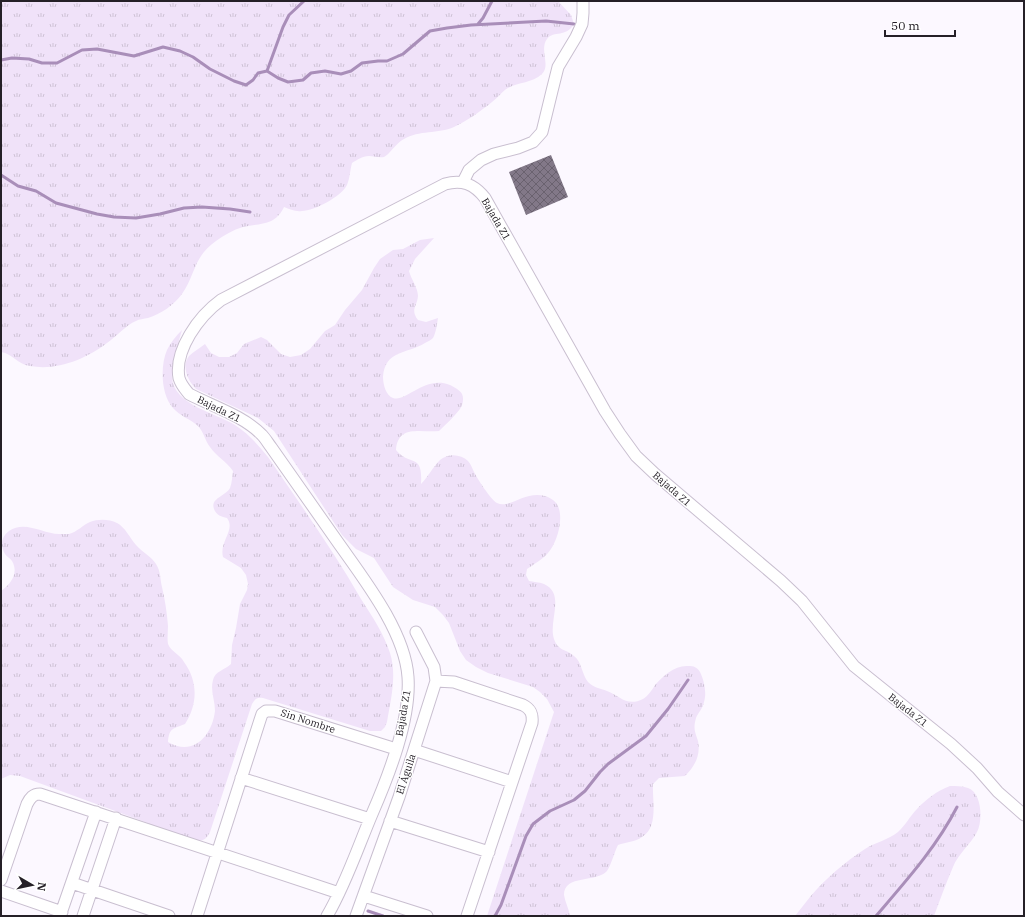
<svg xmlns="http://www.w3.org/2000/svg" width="1025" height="917" font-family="'IBM Plex Serif',serif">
<defs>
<pattern id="grass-tufts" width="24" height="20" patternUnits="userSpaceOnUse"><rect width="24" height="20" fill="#f0e2f9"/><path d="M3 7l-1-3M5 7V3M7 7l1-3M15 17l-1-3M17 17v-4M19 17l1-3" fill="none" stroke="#cec2d5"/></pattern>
<pattern id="building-cross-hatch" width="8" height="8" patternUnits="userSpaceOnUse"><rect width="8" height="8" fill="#827888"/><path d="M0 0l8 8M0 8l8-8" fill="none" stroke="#6a626f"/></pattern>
</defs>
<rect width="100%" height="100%" fill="#fcf8ff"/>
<!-- grass -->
<path fill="url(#grass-tufts)" d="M1 1H558L571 15 574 24C566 38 554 30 547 39 539 50 551 65 542 74 532 83 519 82 508 88 502 91 498 98 492 102 481 111 467 121 454 127 438 134 419 130 404 139 396 143 389 155 384 157 379 158 374 156 369 156 362 156 357 160 352 163 350 170 350 178 347 185 342 196 314 211 302 211 295 212 290 209 284 207 275 226 261 223 243 227 233 230 224 235 216 241 193 257 196 274 182 294 174 305 161 314 148 318 144 319 139 319 136 321 126 325 116 337 107 343 86 359 57 371 30 366 17 364 13 354 1 352Z
M434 238 415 259 409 271C411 279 418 288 418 296 417 307 410 309 418 320L426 322 438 318C437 324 436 333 433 338 431 340 427 342 425 343 407 354 385 350 383 377 383 384 386 396 393 398 406 403 424 375 450 385 454 387 460 390 462 394 464 398 463 405 460 409 454 417 446 424 439 431 421 433 398 424 396 450 410 467 423 452 421 484 428 477 433 467 440 460 448 453 461 454 468 461 471 464 472 468 474 472 477 478 491 500 497 503 511 510 530 485 553 500 567 510 558 542 548 553 542 560 534 564 527 569L526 575 529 581C533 582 539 582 544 584 566 594 548 621 554 639 558 651 566 649 574 656 582 662 582 675 588 682 594 688 600 688 607 691 620 696 627 707 643 699 648 696 652 690 655 685 663 676 675 665 688 666 694 666 697 667 700 672 704 680 707 693 704 702 703 708 698 713 696 718 693 729 695 731 698 741 701 756 694 767 685 776L659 778 653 784C652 800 659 827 642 837 635 842 626 842 618 845 614 853 612 863 607 871 597 883 564 874 564 895 565 902 569 909 570 916H487L554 712 547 699 540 692 533 687 488 673 476 667 466 660 460 651 449 623 443 615 435 607 413 600 393 587 374 558 356 549 342 535 274 431 258 418 196 389C188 381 181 366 189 356 193 352 200 348 205 344L211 353 219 357H229L237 353 244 344 261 337 267 340 281 354 290 357 301 355 310 349 325 331 335 325 345 310 362 290 374 268 380 259 393 250 403 249 420 240Z
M182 330C178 345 171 362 172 378 174 405 216 413 235 425 249 434 258 445 268 457 300 504 333 550 361 599 372 616 384 634 390 653 397 675 391 699 387 722L385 727 381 731H370L263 698C257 697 255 699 252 704L210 832C206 840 202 842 194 840L20 776 10 775 1 779V591C11 584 19 573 12 561 10 558 7 557 5 554 0 546 1 537 9 531 25 520 43 534 59 534 62 534 66 534 69 534 77 532 83 525 90 522 98 519 109 519 117 523 125 527 130 538 136 545 142 552 152 557 156 564 161 572 160 579 162 587 165 600 167 613 168 626 168 632 167 638 168 644 171 652 180 654 184 662 198 681 198 704 185 724 174 729 169 727 168 742 193 757 212 736 215 711 215 700 210 691 213 680 215 671 225 670 231 664L232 645 236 628 240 604 247 590 248 584 246 575 241 568 223 557C219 541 236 530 227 518 222 517 216 515 214 509 210 498 226 496 230 488 232 483 232 477 233 471 227 462 216 456 210 447 205 441 204 432 198 426 190 419 180 416 173 408 161 395 160 366 167 350 171 342 176 336 182 330Z
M950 786C956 786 962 786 968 788 982 793 983 820 977 832 970 845 958 854 953 867 946 883 940 900 934 916H795C800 910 805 903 810 897 826 878 845 862 865 849 876 842 888 840 898 832 905 826 910 816 917 809 926 799 937 791 950 786Z"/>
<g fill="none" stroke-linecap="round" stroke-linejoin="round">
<!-- stream -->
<path stroke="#a98eb9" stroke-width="3" d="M478 24 483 18 492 1
M1 60 12 58 29 59 42 63H57L82 50 97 49 134 56 163 47 180 51 193 57 210 69 234 81 246 85 253 80 258 73 267 71 278 78 288 82 303 80 311 73 325 71 341 74 351 71 362 63 378 61H387L403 54 430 31 447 28 471 25 546 21 574 24
M267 71 283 27 289 15 304 1
M1 175 18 186 36 191 56 203 97 214 114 217 136 218 160 214 184 208 202 207 230 209 250 212
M368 911 383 916
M495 916 501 905 526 836 533 824 550 811 574 800 585 791 600 772 608 764 646 736 668 709 688 680
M876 916C905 882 936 848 957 807"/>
</g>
<!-- building -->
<path fill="url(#building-cross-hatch)" d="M551 155 568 197 526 215 509 172Z"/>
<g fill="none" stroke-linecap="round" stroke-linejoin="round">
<!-- street casing -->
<g stroke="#c9bfd0" stroke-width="13">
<path id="street" d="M463 182 469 170 481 160 494 154 518 148 533 142 542 132 552 91 558 67 576 37 582 24 583 13V1
M436 681 454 682 523 705C531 709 533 714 532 723L467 916
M414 750 512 782
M241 778 370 819
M390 821 489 852
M1 880 27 804C30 798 33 794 40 794L339 893
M72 883 169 916
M1 891 62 912
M364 896 427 916
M60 916 96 812
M83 916 116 818
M197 916 260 720 262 714 266 711H275L396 749
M327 916C345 886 358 847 372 814 389 775 411 719 408 677 405 631 363 578 337 541 315 510 293 478 271 447 268 443 265 438 262 435 244 416 212 406 189 394 185 389 181 385 179 378 174 350 199 316 221 300L445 184C462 179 474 184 485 198L605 411 620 434 636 456 655 474 781 581 802 601 854 666 951 744 977 768 998 792 1024 815
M356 916 399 797 436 681 434 667 416 632"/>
</g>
<!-- street -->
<use href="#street" stroke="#fff" stroke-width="11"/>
</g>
<g text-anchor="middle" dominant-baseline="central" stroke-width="3" stroke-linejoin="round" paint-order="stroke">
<!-- street labels -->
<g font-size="10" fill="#252027" stroke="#fff">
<text transform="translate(496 219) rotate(60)">Bajada Z1</text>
<text transform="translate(219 409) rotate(26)">Bajada Z1</text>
<text transform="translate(672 489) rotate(41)">Bajada Z1</text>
<text transform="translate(908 710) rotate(38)">Bajada Z1</text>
<text transform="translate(403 713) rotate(-80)">Bajada Z1</text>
<text transform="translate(308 721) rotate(18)">Sin Nombre</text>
<text transform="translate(406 774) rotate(-72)">El Águila</text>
</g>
</g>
<!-- border -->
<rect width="1025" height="917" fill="none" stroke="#252027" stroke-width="4"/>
<!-- north arrow -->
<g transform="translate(32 885) rotate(99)" stroke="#ffffff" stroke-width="3" paint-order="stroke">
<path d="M0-3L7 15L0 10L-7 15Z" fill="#252027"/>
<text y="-6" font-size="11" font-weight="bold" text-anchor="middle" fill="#252027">N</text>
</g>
<!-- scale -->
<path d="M885 30v6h70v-6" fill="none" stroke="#252027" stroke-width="2"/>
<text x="891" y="30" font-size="12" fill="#252027" stroke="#ffffff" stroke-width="3" paint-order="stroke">50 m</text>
</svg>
